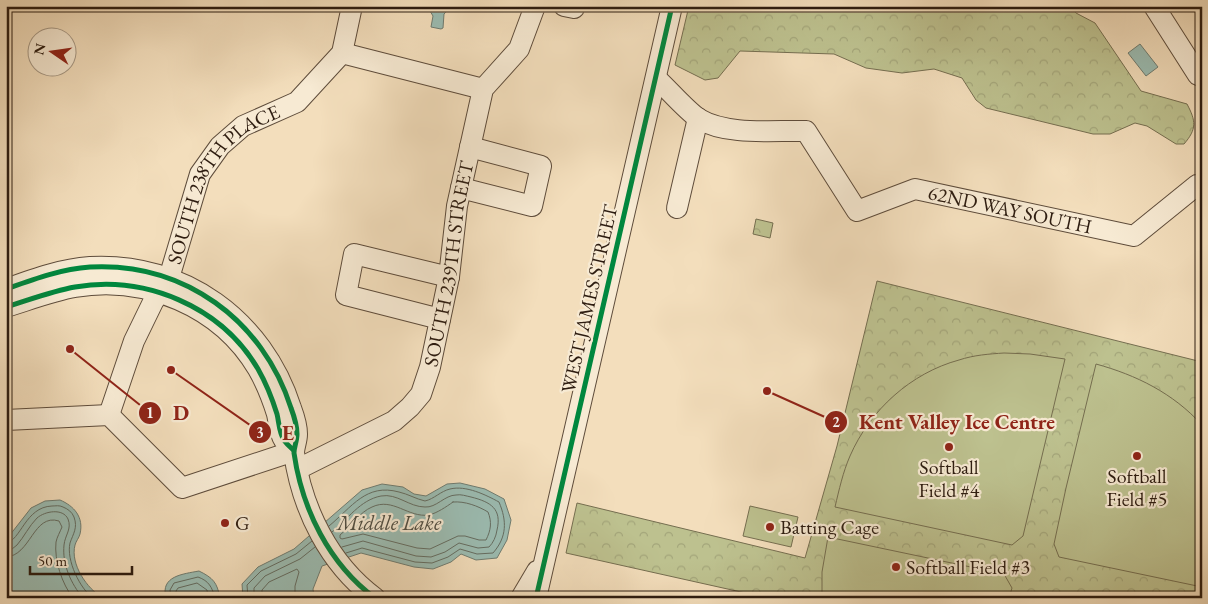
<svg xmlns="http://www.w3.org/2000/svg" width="1208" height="604" font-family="'EB Garamond',serif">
<defs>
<pattern id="forest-crowns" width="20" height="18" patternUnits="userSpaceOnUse" patternTransform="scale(1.25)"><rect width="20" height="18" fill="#bdc18f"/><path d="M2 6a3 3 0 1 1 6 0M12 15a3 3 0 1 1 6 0" fill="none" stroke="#a3a57a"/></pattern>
</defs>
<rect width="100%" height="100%" fill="#f3debc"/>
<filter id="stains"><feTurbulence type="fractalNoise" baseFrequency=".004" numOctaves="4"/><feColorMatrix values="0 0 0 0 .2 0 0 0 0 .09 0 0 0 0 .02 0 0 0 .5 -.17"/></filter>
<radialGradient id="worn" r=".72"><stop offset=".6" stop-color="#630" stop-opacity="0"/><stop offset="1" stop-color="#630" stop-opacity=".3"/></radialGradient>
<!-- forest -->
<path fill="url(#forest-crowns)" stroke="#756e50" d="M689 6H1069L1076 13 1095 23 1141 91 1187 104C1196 121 1197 129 1184 144H1176L1147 126 1135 123 1110 134H1093L986 108 976 100 962 78 934 69 902 73 866 68 834 54 740 51 718 78 705 80 675 65Z
M756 219 773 223 770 238 753 234Z
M877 281 1202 362V598H749L750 594 566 553 577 503 805 558 837 446Z"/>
<!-- pitch -->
<path fill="#bdc18f" stroke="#756e50" d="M1004 353 1030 354 1065 359 1023 536 1012 545 835 507C839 490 843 472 850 456 870 410 911 373 959 360 974 355 989 354 1004 353Z
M1096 364C1136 375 1173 393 1202 425V587L1059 557 1054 544 1066 488Z
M750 506 798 517 791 547 743 536Z
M828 537 1004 574 1012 588 1009 598H822V572Z"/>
<!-- water -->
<path fill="#9bbcb2" stroke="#6f7c71" d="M427 6H442L446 12 444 14 443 28 441 29 431 27 433 16Z
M1140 44 1158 67 1146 76 1128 53Z
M460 483 485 489 504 499 511 520 507 540 497 558 476 560 461 554 451 562 433 569 414 567 361 553 322 566 313 589 314 598H243L242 584 258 567 294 549 362 490 382 484 403 487 414 494 426 496 447 484Z
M60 500C74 506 84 517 80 534 79 538 76 541 75 545 70 564 87 589 103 598H6V540L31 508 45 501Z
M199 571C213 578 217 582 220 598H166C160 576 183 574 199 571Z"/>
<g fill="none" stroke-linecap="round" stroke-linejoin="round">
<!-- shore -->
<path stroke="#646c61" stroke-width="1" d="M453 502C465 501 478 506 488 512 492 522 491 530 486 540H479L465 536H458L430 549 417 548 363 534 342 539 340 538V535C351 526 360 512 372 507 393 497 408 518 429 515 437 513 446 507 453 502Z
M329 526C352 507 366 483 399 492 408 494 416 499 425 501 434 499 441 491 450 489 466 485 486 495 499 502 507 521 507 537 493 553L477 554 460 549 448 557 432 563 415 562 362 548 346 553
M332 532C348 519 360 500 381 496 397 493 409 507 425 507 436 508 445 495 456 495 461 494 466 496 471 497 491 502 502 509 497 530 496 537 493 543 489 547L478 548 459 543 445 552 431 557 416 556 363 541 342 547
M6 543C21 541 25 507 52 506 56 506 59 505 63 507 68 509 72 512 74 517 78 528 73 534 70 543 66 560 80 589 93 598
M6 549H12L17 545C24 537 29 526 37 518 45 511 63 508 68 519 72 529 65 535 64 545 62 564 71 584 83 598
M6 557C31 556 33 513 59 521L62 527C60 532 57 537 56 542 54 560 62 584 73 598
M171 598 170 590 174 583 198 577C209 581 212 587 215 598
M177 598 176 591 178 588 197 583 207 590 208 598
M248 598 247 585 261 571 296 554 312 541
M254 598V588L265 576 300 559 315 547
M262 598V590L269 582 297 569 299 572 295 586V598"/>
<!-- minor casing -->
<g stroke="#5e4c3b" stroke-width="22">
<g id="minor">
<path d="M564 6 574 8V6"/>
<path d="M1154 6 1198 75 1202 76"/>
<path d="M342 53 483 89"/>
<path id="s1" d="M657 79C669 90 686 110 699 119 728 136 774 130 806 131L857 211 915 189 1134 236 1197 185 1202 186"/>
<path d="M461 188 532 206 541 166 470 147"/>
<path d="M677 208 698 118"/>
<path d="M6 289C34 279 61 269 90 267 184 262 263 320 291 408 294 416 297 426 297 434 297 441 294 447 294 453 302 509 329 564 375 598"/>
<path d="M6 307C29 300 52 291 75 287 145 275 221 306 258 369 266 383 272 398 277 414 279 422 279 433 284 440 286 444 291 447 294 451"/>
<path d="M440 319 346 295 354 254 449 277"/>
<path id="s2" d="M109 415 134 341 153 302 169 278 200 174 220 146 243 126 297 102 342 53 352 6"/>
<path d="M6 420 109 415 182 488 294 451"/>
<path id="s3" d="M298 469 394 421 410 407 421 394 430 367 449 277 457 206 483 89 519 49 535 6"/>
<path d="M521 598 537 571"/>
<path d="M536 598 672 6"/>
</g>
</g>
<!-- minor -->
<use href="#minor" stroke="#f7ead3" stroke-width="20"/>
<!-- cycleway casing -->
<g stroke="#f7ead3" stroke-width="8">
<path id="cycleway" d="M6 289C34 279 61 269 90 267 184 262 263 320 291 408 294 416 297 426 297 434 297 441 294 447 294 453 302 509 329 564 375 598
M6 307C29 300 52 291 75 287 145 275 221 306 258 369 266 383 272 398 277 414 279 422 279 433 284 440 286 444 291 447 294 451
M536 598 672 6"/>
</g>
<!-- cycleway -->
<use href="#cycleway" stroke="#00873e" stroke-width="5"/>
</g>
<!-- markers -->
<g fill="#8f2418" stroke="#f7ead3" stroke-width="2">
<circle cx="949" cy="447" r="5"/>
<circle cx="1137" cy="456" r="5"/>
<circle cx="225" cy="523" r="5"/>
<circle cx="770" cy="527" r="5"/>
<circle cx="896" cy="567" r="5"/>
</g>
<g text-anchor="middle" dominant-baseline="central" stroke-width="4.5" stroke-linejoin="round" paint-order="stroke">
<!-- street labels -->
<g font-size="20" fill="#2d1c10" stroke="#f7ead3">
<text stroke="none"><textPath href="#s2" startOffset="264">SOUTH 238TH PLACE</textPath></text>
<text stroke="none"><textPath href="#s1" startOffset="421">62ND WAY SOUTH</textPath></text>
<text stroke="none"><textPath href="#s3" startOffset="279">SOUTH 239TH STREET</textPath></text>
<text transform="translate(589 299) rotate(-77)">WEST JAMES STREET</text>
</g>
<!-- poi labels -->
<g font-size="20" fill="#2d1c10" stroke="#f7ead3" text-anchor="start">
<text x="949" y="467" text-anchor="middle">Softball<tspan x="949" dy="23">Field #4</tspan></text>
<text x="1137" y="476" text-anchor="middle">Softball<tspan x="1137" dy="23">Field #5</tspan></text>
<text x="235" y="523">G</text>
<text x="780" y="527">Batting Cage</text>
<text x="906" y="567">Softball Field #3</text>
</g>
<!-- water labels -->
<g font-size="21" font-style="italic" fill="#4e4c41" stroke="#f7ead3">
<text x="389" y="522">Middle Lake</text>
</g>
</g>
<!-- callouts -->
<path fill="none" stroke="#8f2418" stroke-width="2" d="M70 349L150 413M767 391L836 422M171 370L260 432"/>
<g fill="#8f2418" stroke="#f7ead3" stroke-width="2">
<circle cx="70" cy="349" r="5"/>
<circle cx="767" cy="391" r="5"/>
<circle cx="171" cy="370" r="5"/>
<circle cx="150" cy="413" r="12"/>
<circle cx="836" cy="422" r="12"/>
<circle cx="260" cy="432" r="12"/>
</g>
<g font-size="15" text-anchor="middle" font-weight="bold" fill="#fff">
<text x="150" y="418">1</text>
<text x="836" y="427">2</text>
<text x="260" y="438">3</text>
</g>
<g font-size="21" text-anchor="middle" font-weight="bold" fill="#8f2418" stroke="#f7ead3" stroke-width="4.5" stroke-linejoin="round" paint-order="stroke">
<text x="181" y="420">D</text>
<text x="957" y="429">Kent Valley Ice Centre</text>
<text x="288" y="440">E</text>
</g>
<!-- margin -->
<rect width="1208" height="604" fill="none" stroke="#f3debc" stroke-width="25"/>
<rect x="8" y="8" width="1193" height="589" fill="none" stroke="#2d1c10" stroke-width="2.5"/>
<rect x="12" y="12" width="1183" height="579" fill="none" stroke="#2d1c10"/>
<!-- north arrow -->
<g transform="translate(52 52) rotate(283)"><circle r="24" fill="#f7ead3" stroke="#a69885"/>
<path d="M0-4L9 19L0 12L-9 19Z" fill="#8f2418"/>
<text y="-8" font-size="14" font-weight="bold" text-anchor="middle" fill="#2d1c10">N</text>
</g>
<!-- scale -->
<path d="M30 566v8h102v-8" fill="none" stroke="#2d1c10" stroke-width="2.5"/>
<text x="38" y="566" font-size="15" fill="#2d1c10" stroke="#f7ead3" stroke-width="4" paint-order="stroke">50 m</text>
<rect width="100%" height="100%" filter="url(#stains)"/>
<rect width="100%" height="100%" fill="url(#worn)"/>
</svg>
